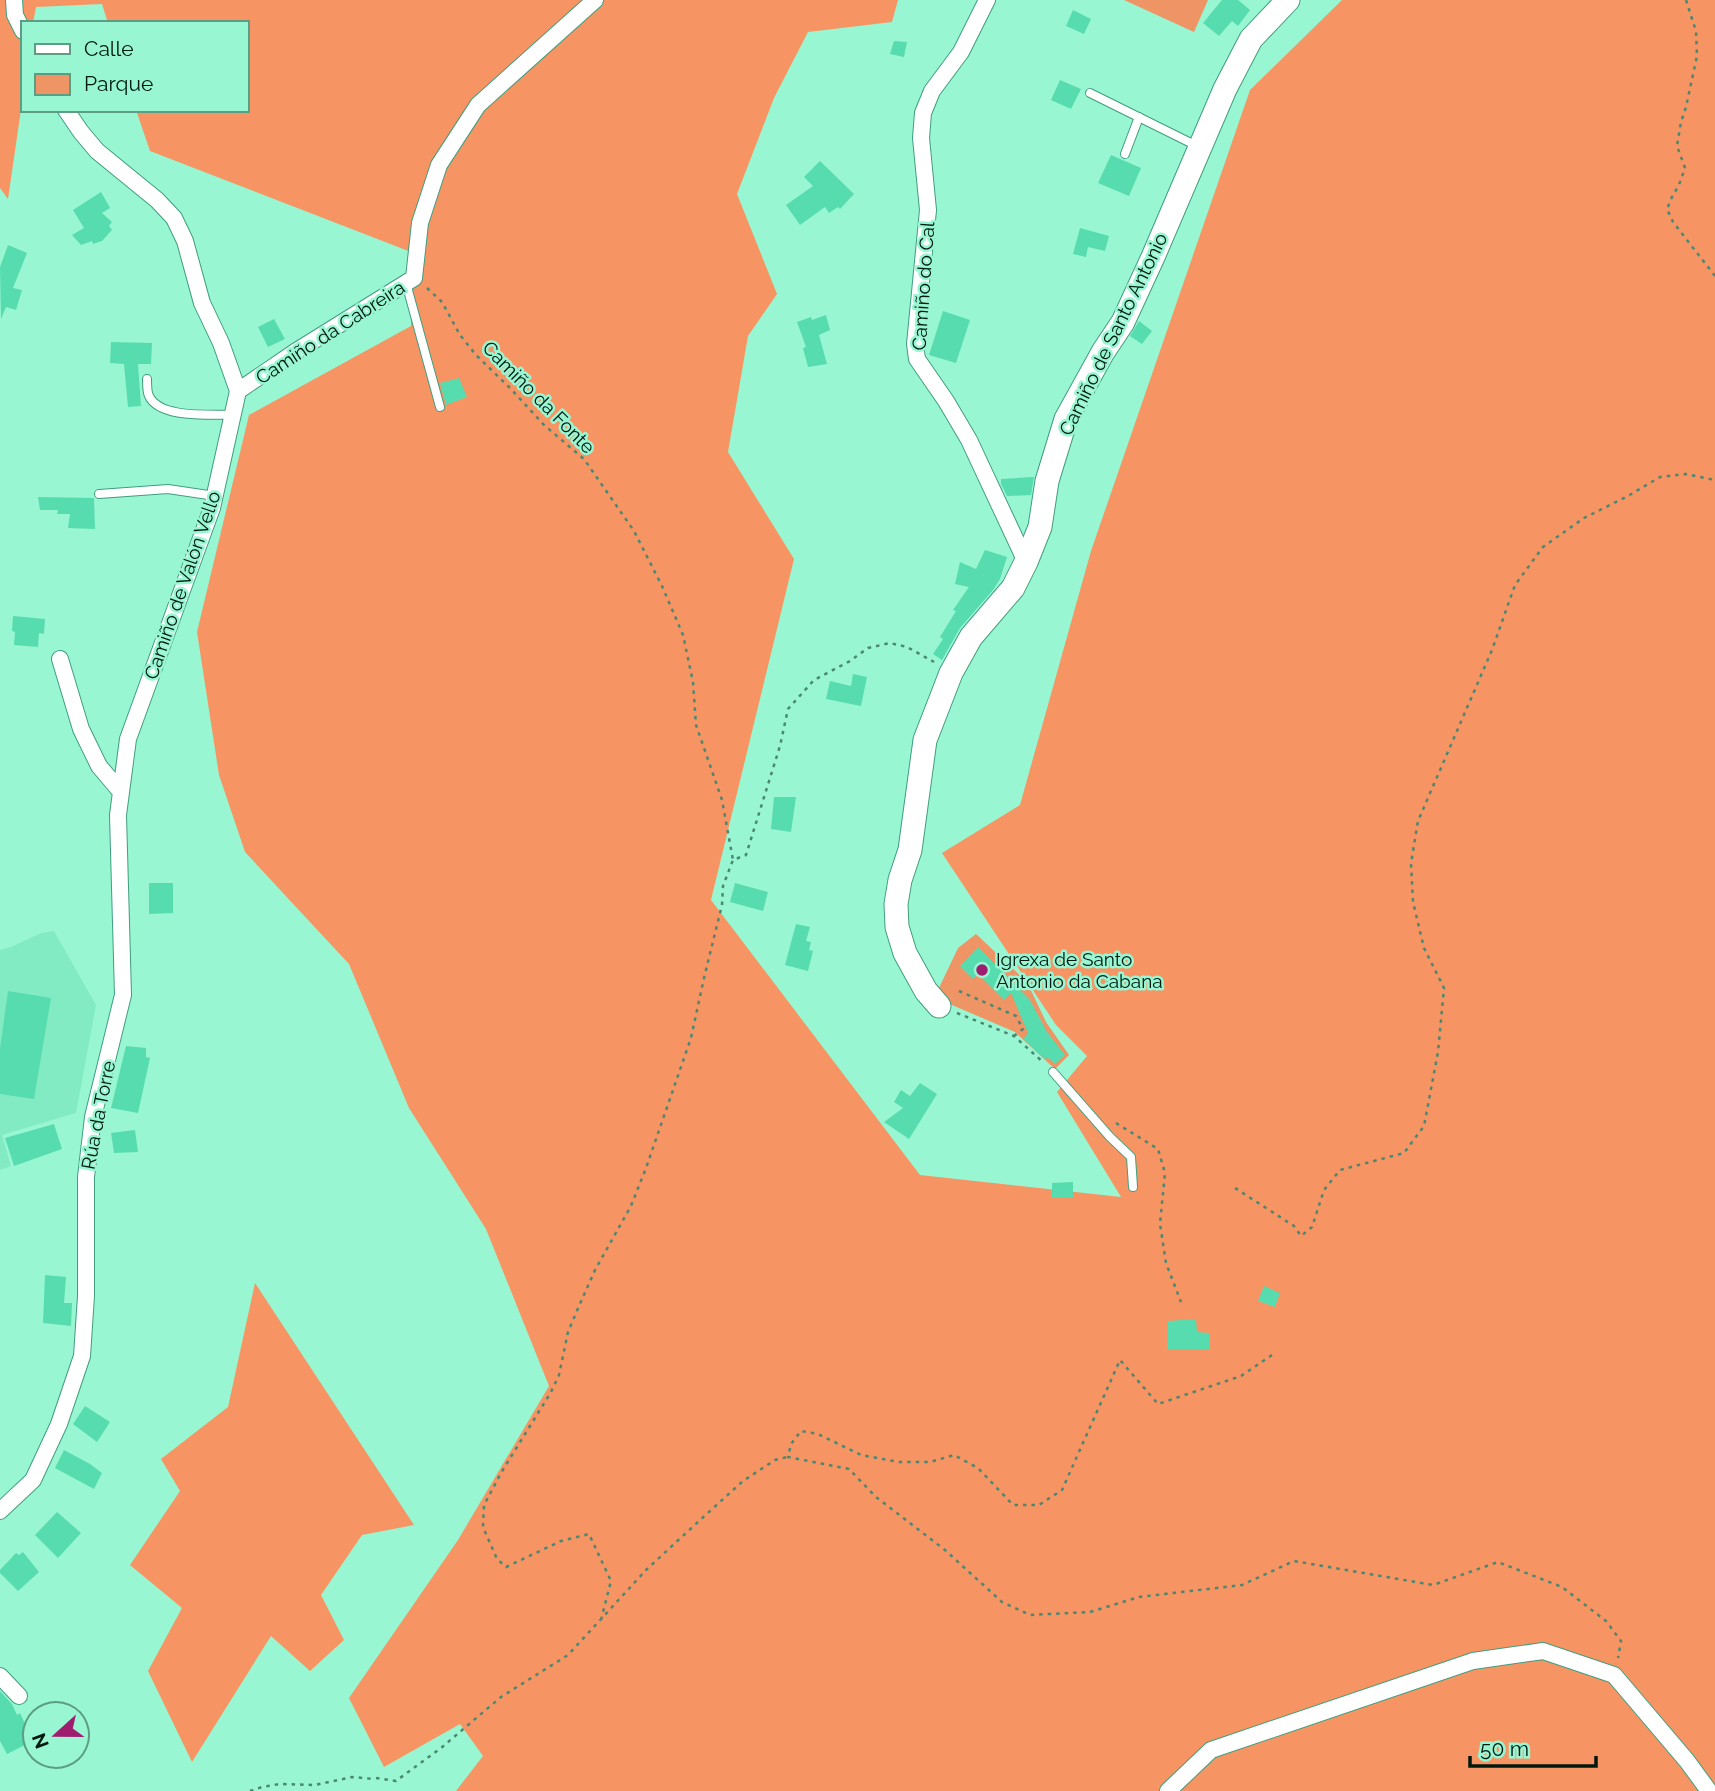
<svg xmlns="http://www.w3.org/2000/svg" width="1715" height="1791" font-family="Raleway,sans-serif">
<rect width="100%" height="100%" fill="#99f6d2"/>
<!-- built -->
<path fill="#83ebc4" d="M54 931 96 1005 76 1113 2 1135 11 1166 0 1170V950L11 947 41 933Z"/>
<!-- green -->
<path fill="#ee9465" d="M1124 0H1208L1194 32Z
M976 934 1027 982 1046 1022 1069 1055 1055 1069 1015 1032 945 1002 938 990 958 948Z"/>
<!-- forest -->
<path fill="#f69563" d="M0 0H898L892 22 808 32 774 98 737 194 777 294 748 336 728 452 794 559 711 900 920 1175 1121 1197 1057 1092 1087 1056 1056 1025 942 853 1020 805 1091 551 1250 90 1342 0H1715V1791H456L483 1756 460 1724 384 1767 349 1698 458 1540 549 1386 486 1229 409 1108 349 964 245 852 219 775 197 632 249 415 411 326V252L150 151 136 110H247V23H108L102 4 36 7 33 23H23V96L8 199 0 188Z
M255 1283 414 1525 362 1535 321 1595 344 1640 310 1671 271 1636 192 1762 148 1671 182 1608 130 1565 180 1491 161 1459 228 1407Z"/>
<!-- building -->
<path fill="#57dcaf" d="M1222 0H1238L1250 10 1238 26 1232 21 1219 36 1203 23Z
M1073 10 1091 19 1084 34 1066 26Z
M894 41 907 42 904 57 890 54Z
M1060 80 1081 89 1071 109 1051 100Z
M1111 155 1141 168 1129 196 1098 183Z
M820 161 854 194 840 209 838 207 829 213 825 207 800 225 786 205 813 186 804 177Z
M101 192 110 208 102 213 112 222 109 226 112 230 102 241 93 244 92 241 81 245 72 235 84 228 73 210Z
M1080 228 1109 236 1105 251 1088 247 1086 257 1073 254Z
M8 245 27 253 13 288 22 290 16 310 6 307 1 319 0 267Z
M943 311 970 320 956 363 929 355Z
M826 315 830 330 819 335 827 364 808 367 803 348 806 347 797 322 811 317 812 320Z
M274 319 285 339 268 347 258 327Z
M1139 321 1152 331 1142 344 1130 336Z
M111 342 152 343 151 364H138L141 406 128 407 124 364 110 363Z
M459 378 467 397 446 405 440 383Z
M1034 477 1031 495 1007 496 1001 484V479Z
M38 497 94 498 95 529 68 528 70 514H57L58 510H40Z
M985 550 1007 557 1000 579 993 590 960 628 942 660 933 654 943 639 940 637 956 611 953 610 969 587 955 584 960 562 976 569Z
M13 616 45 619 44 634 39 633 38 647 14 645 15 632 12 631Z
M853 674 867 677 861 706 826 699 830 681 851 686Z
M774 797H796L791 832 771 829Z
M149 883H173V913L149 914Z
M735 883 768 892 763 911 730 902Z
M796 924 810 927 806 941 811 942 809 950 813 951 808 971 785 965Z
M978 947 1030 1000 1047 1032 1065 1055 1055 1064 1048 1058 1045 1059 1023 1039 1028 1033 1011 993 1004 1000 978 974 973 979 960 966Z
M8 991 51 998 34 1099 0 1094V1049Z
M126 1046 146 1048V1057L150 1058 138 1113 111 1108Z
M920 1083 937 1094 909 1139 884 1122 903 1108 894 1102 901 1090 910 1096Z
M54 1124 62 1149 14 1166 5 1138Z
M135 1130 138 1152 114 1153 111 1133Z
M1073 1182V1197L1052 1198V1183Z
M45 1275 66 1277 64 1303H72L71 1326 43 1323Z
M1264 1286 1280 1293 1275 1307 1258 1301Z
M1196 1319 1197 1332 1209 1333 1210 1349H1167L1168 1321Z
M85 1406 110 1422 97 1442 73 1424Z
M64 1450 90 1464 102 1473 94 1489 55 1468Z
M57 1512 81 1533 58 1558 35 1535Z
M23 1552 39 1572 18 1591 0 1573V1570L16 1553 19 1555Z
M0 1691 12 1704 17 1715 20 1713 33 1741 7 1754 0 1741Z"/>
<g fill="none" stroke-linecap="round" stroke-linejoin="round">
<!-- lane casing -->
<g stroke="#409e7e" stroke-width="10">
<path id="lane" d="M1090 93 1197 146
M1125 154 1139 117
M406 283 440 407
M147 379C147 384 147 392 149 396 160 419 210 414 233 415
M99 494 168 489 215 496
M1053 1072 1110 1137 1131 1157 1133 1187"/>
</g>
<!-- street casing -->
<g stroke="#409e7e" stroke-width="18">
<path id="street" d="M14 0 15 15 23 31
M987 0 961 52 932 91 923 113 921 138 928 210 915 344 917 359 946 401 969 440 1026 562
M238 391 295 352 414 278 420 223 439 165 478 105 595 0
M60 659 81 729 99 766 121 792
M0 1511 33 1480 59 1424 82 1356 86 1296V1177L93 1117 123 995 118 815 128 739 212 508 238 391 221 343 202 303 185 241 174 218 157 200 97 151 81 132 66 110
M0 1676 19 1696
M1168 1791 1211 1750 1473 1661 1543 1651 1614 1675 1687 1761 1709 1791"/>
</g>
<!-- secondary casing -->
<g stroke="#409e7e" stroke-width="25">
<path id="secondary" d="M939 1006 926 991 905 953 897 927 896 904 900 880 910 850 925 740 951 673 971 637 1013 588 1026 562 1040 527 1047 481 1066 419 1103 352 1123 322 1153 257 1225 89 1251 39 1288 0"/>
</g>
<!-- path -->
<path stroke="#4c8771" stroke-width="2.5" stroke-dasharray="3.5 5" stroke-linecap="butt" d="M1686 0 1696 31 1697 56 1686 107 1681 122 1677 146 1685 168 1679 185 1672 197 1667 209 1673 222 1715 276
M427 288 442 302 460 335 476 355 510 388 544 425 584 459 634 531 662 586 683 635 693 682 696 725 722 800 733 860
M959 991 1016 1016 1023 1029 1014 1036
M957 1013 1014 1036 1044 1063
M1116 1123 1158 1149 1165 1173 1160 1224 1166 1263 1181 1302
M1235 1188 1294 1226 1301 1236 1312 1227 1324 1190 1340 1170 1404 1153 1424 1126 1438 1052 1444 988 1424 948 1413 902 1411 863 1418 821 1492 650 1515 585 1543 547 1584 518 1628 496 1660 477 1686 474 1715 480
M1272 1355 1241 1376 1158 1404 1120 1360 1062 1490 1039 1505H1013L978 1468 954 1455 930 1462H899L861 1455 818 1434 801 1431 791 1444 788 1457 849 1469 876 1497 945 1550 1002 1602 1030 1615 1090 1612 1139 1597 1242 1585 1294 1561 1433 1585 1498 1562 1562 1587 1606 1621 1621 1641 1618 1658
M601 1620 611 1581 589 1534 561 1541 506 1567 497 1559 483 1527 484 1505 501 1473 551 1392 559 1375 568 1332 579 1306 595 1270 631 1206 646 1168 691 1038 704 978 722 905 723 886 733 860 746 855 780 746 788 709 814 680 850 661 868 648 890 643 907 647 934 662
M376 1778 396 1781 441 1748 501 1697 568 1655 646 1570 699 1521 743 1481 775 1460 787 1457
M250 1791 262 1787 280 1784 315 1785 352 1777 374 1779"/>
<!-- lane -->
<use href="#lane" stroke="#fff" stroke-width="8"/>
<!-- street -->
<use href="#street" stroke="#fff" stroke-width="16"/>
<!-- secondary -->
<use href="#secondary" stroke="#fff" stroke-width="23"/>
</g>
<!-- markers -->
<circle fill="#9f1d6f" stroke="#99f6d2" stroke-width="2.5" cx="982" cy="970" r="7"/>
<g text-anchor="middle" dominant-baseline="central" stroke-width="5" stroke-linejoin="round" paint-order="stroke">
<!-- street labels -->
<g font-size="19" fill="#001910" stroke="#99f6d2">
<text transform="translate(923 286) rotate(-86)">Camiño do Cal</text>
<text transform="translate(330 332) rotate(-33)">Camiño da Cabreira</text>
<text transform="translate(1113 334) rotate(-64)">Camiño de Santo Antonio</text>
<text transform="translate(539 397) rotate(45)">Camiño da Fonte</text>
<text transform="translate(182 585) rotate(-71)">Camiño de Valón Vello</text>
<text transform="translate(98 1115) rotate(-79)">Rúa da Torre</text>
</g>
<!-- poi labels -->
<g font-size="19" fill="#001910" stroke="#99f6d2" text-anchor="start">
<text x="996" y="959">Igrexa de Santo<tspan x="996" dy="22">Antonio da Cabana</tspan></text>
</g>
</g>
<!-- legend -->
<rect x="21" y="21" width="228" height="91" fill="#99f6d2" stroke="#5c9e84" stroke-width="2"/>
<rect x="35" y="44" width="35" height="10" fill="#ffffff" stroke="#5c9e84" stroke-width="2"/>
<text x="84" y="56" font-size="21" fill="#001910">Calle</text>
<rect x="35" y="74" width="35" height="21" fill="#ee9465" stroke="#5c9e84" stroke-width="2"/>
<text x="84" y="91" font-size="21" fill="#001910">Parque</text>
<!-- north arrow -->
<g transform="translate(56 1735) rotate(249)"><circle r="33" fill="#99f6d2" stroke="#5c9e84" stroke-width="2"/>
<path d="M0-5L12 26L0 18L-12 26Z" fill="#9f1d6f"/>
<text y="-10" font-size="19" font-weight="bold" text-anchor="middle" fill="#001910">N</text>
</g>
<!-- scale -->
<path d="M1470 1756v10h126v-10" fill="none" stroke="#001910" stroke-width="3.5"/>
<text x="1480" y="1756" font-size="21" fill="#001910" stroke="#99f6d2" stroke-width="5" paint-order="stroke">50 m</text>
</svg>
